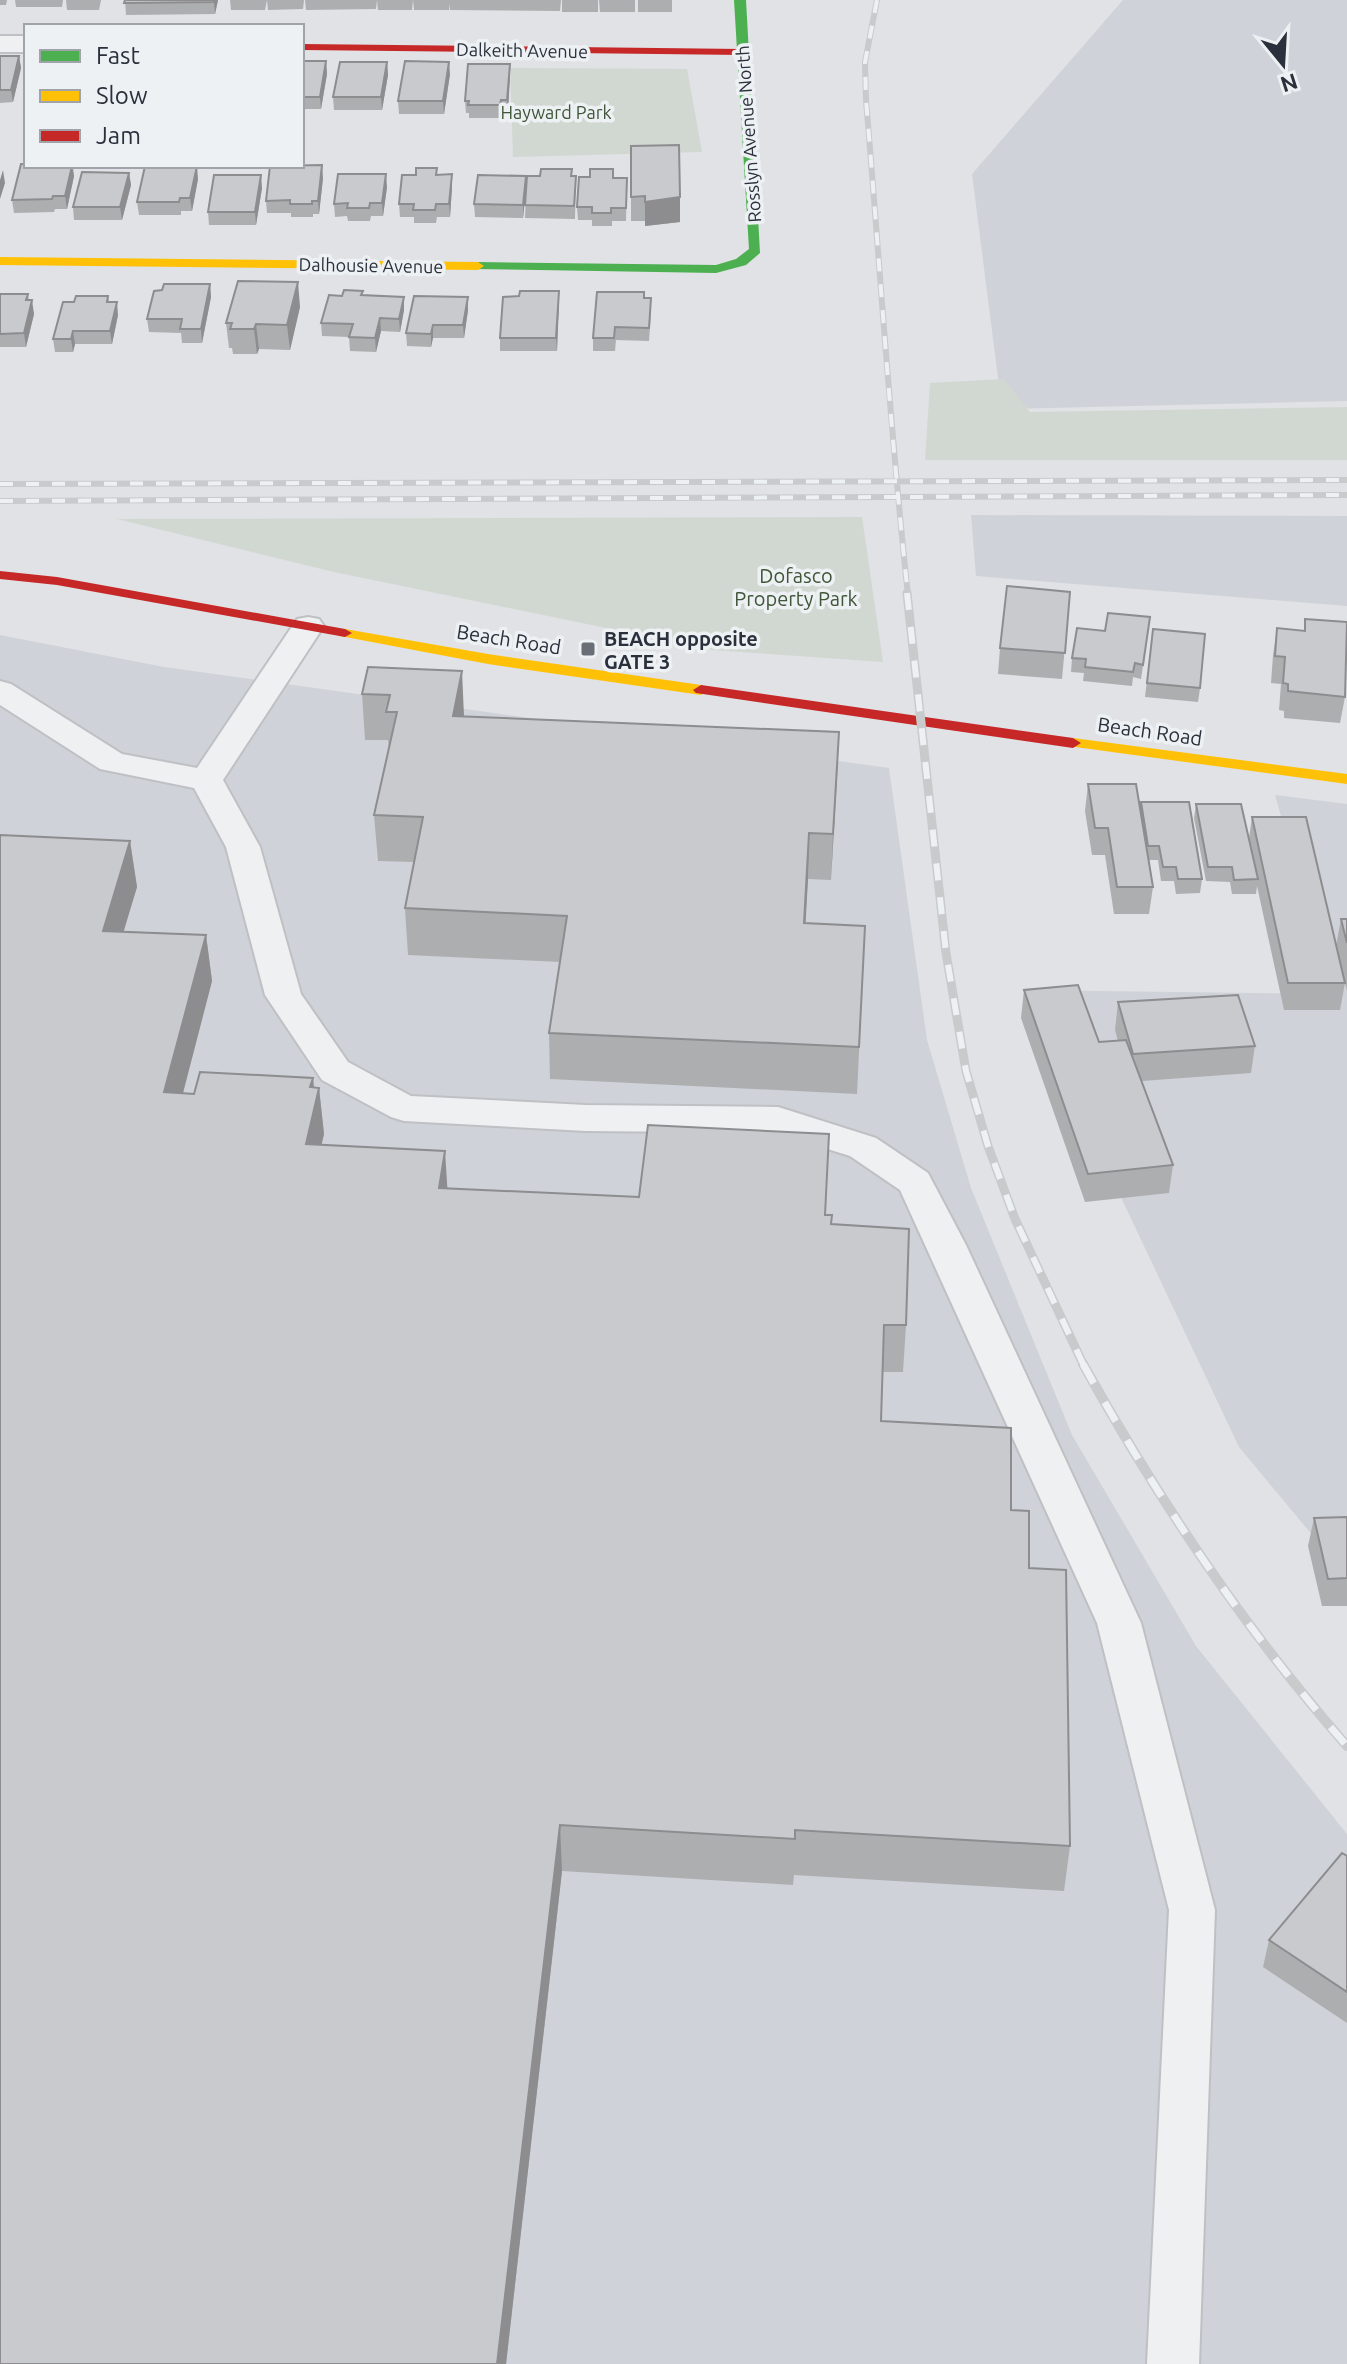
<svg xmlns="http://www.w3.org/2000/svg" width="1347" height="2364" font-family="Ubuntu,sans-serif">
<rect width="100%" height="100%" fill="#e0e2e5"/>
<!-- built -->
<path fill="#cfd2d8" d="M1123 0H1347V401L1002 409 972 174Z
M971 515 1347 516V606L976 576Z
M0 635 164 667 889 768 927 1040 971 1188 1072 1435 1196 1646 1347 1834V2364H0Z
M1275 795 1347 804V1577L1239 1447 1023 990 1332 994Z"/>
<!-- green -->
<path fill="#d1d8d1" d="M510 68 687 69 702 152 513 157Z
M1004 379 1030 412 1347 407V460H925L930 383Z
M862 517 883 662 713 650 334 572 117 519Z"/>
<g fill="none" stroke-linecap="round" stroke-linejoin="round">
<!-- lane casing -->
<g stroke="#bfc0c3" stroke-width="4">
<path id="lane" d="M308 617 319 619 324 626 223 780 260 847 301 994 348 1062 411 1096 586 1105 778 1107 791 1111 876 1138 928 1173 966 1245 1141 1623 1215 1910 1199 2364H1147L1169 1910 1097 1623 900 1190 850 1156 776 1133 586 1131 404 1121 391 1117 322 1080 265 995 226 847 194 788 100 769 0 705V681L11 684 122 754 197 768 297 619Z"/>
</g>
<!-- street casing -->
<g stroke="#bfc0c3" stroke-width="4">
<path id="street" d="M0 36H26V52H0Z"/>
</g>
<!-- lane -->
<use href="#lane" fill="#eff0f2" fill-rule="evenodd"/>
<!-- street -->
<use href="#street" fill="#eff0f2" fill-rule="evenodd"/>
<!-- fast -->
<path fill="#4caf50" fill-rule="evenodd" d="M734 0H746L760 253 746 265 716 273 473 269 472 266 478 262 716 265 736 259 749 249Z"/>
<!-- slow -->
<path fill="#ffc107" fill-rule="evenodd" d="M0 257 478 262 484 266 478 270 0 265Z
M345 629 488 654 701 685 709 690 701 695 488 664 340 636V630Z
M1073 738 1347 774V784L1068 746 1065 743Z"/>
<!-- jam -->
<path fill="#c62828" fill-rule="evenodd" d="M302 44 742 49 748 52 742 55 302 50Z
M0 571 57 577 345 629 352 633 345 637 57 585 0 579Z
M701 685 1073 738 1081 743 1073 748 696 693 693 690Z"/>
<!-- rail-far2 casing -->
<g stroke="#c9cacc" stroke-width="6">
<path id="rail-far2" d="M877 0 865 62 866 100C880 265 890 431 908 595
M0 484 1347 480
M0 501 1347 495"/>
</g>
<!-- rail-far1 casing -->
<g stroke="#c9cacc" stroke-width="9">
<path id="rail-far1" d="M907 593 946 953 966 1071 988 1146 1015 1219 1084 1366"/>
</g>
<!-- rail casing -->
<g stroke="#c9cacc" stroke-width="10">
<path id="rail" d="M1083 1364C1158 1499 1245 1630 1347 1746"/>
</g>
<!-- rail-far2 -->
<use href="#rail-far2" stroke="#eef1f4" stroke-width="4" stroke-dasharray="13" stroke-linecap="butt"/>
<!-- rail-far1 -->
<use href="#rail-far1" stroke="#eef1f4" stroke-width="6" stroke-dasharray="17" stroke-linecap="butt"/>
<!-- rail -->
<use href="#rail" stroke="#eef1f4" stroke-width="7" stroke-dasharray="22" stroke-linecap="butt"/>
</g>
<!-- wall -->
<path fill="#adaeb0" d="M0 0H7L6 5H0Z
M15 0H63L62 7H16Z
M66 0H101L99 10H67Z
M125 0H218L215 14 126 15Z
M230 0H267L265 10H231Z
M267 0H304L303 9 268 10Z
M305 0H377L376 9 306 10Z
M377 0H413L412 10H378Z
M413 0H561L560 11 450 10V4L449 10H414Z
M562 0H598V12H562Z
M599 0H635V12H600Z
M638 0H672V12H638Z
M0 56H19L21 68 13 102 0 103Z
M302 61H326L327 74 321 109H302Z
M387 62 388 75 382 110H334L333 97Z
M510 64 508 113H501V118H469V113H466L465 101Z
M450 74 444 114H399L398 101Z
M631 146 680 222 645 226V221H631Z
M26 166H73L74 176 67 209H55L54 212 14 213 12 200Z
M437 168V175L452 187 450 217H437L436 223H414V217H400L399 204 416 175Z
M129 173 131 185 122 220H74L73 207Z
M526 176V188L572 176H576L575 219 525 218 526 190 523 218 475 217 474 204Z
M323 178 319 214H313V217H291V213H267L266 201Z
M613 178H627L626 221H612V226H592V220H578L577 207Z
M198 179 192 211H181V215H139L137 202Z
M387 187 383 216H371L370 221H348L347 216 335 217 334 204Z
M262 188 256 225H209L208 212Z
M210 284 211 297 202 343H182L181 333 149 332 147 319 162 290Z
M363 291V295L404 310 400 332 381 331 376 352 350 351 349 337 322 336 321 323 342 296Z
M559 291 557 351H500V338Z
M0 294H28L29 300 34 314 26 347H0Z
M108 296 109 302 118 315 112 344H75L73 352H55L53 339 74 302Z
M644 298 651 312 649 341 616 340 615 351H593V338Z
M300 307 290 350 259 349 257 354H233L232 348H229L226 323Z
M468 310 464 338H433L431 347 407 346 406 333Z
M1070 592 1062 679 998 674 1000 648Z
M1150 617 1141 679 1133 677 1132 686 1083 681 1084 673 1071 672 1072 658 1105 631Z
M1305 619 1345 697 1340 723 1284 718V711L1279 710 1281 684 1271 683 1273 655 1277 628 1304 631Z
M1153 629 1200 688 1198 702 1145 697Z
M368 667 464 716 839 732 831 880 808 879 805 923 865 926 857 1094 550 1079 549 1033 560 962 408 955 405 908 414 862 378 861 374 815 389 748 388 740H365L362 694Z
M1088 784 1140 809 1141 802 1202 879 1200 893 1176 894 1174 881H1161L1158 860H1149L1153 887 1149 914H1114L1105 855H1092L1085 811Z
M1196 804 1249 838 1252 817 1336 946 1341 919H1347V991L1340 961 1345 983 1340 1010H1284L1257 886 1256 894H1232L1230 882 1206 881 1194 818Z
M130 841 137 887 123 931 206 935 212 981 183 1093 194 1094 313 1078 314 1087 319 1088 324 1134 321 1145 448 1188 825 1215 906 1325 903 1372H883L881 1421 1011 1510 1029 1568 1070 1846 1064 1891 794 1875 793 1885 562 1871 506 2364H0Z
M1024 990 1099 1042 1118 1041 1115 1030 1118 1002 1255 1046 1251 1073 1142 1081 1173 1165 1169 1193 1085 1202 1021 1018Z
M1347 1517V1606H1322L1308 1546 1314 1518Z
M1347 1856V2023L1263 1967 1269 1940Z"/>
<!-- shaded-wall -->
<path fill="#8d8d90" d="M215 0H218L215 14 214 2Z
M19 56 21 68 13 102 11 90Z
M326 61 327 74 321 109 320 97Z
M387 62 388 75 382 110 381 97Z
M449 62 450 74 444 114 443 101Z
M510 64V76L508 113 507 100Z
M322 165 323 178 319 214 318 201Z
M72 166 74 176 67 209 65 196Z
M197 166 198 179 192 211 190 198Z
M3 170 5 183 0 199V180Z
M129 173 131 185 122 220 120 207Z
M386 174 387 187 383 216 382 203Z
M452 174V187L450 217 449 204Z
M261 175 262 188 256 225 255 212Z
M526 176V189L523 218V205Z
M680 197V222L645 226V202Z
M298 282 300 307 290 350 287 325Z
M210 284 211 297 202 343 201 329Z
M559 291V304L557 351 556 338Z
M404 297V310L400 332 399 319Z
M468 297V310L464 338 463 325Z
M32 300 34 314 26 347 24 333Z
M117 302 118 315 112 344 110 331Z
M380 318 381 331 376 352 375 338Z
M256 324 259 349 257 354 254 329Z
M433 325V338L431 347V334Z
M73 331 75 344 73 352 71 339Z
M462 671 464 716H453Z
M839 732 837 778 831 880 833 834Z
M809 833 808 879 803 970 804 923Z
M130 841 137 887 110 977 103 931Z
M206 935 212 981 171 1139 164 1092Z
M313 1078 315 1103 319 1088 324 1134 311 1190 306 1144 310 1087Z
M445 1151 448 1198 439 1188Z
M560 1825 562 1871 506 2364H497Z"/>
<!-- building -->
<path fill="#c9cacd" stroke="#8d8d90" stroke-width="2" d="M125 0H215L214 2 124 3Z
M0 56H19L11 90H0Z
M302 61H326L320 97H302Z
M405 61 449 62 443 101H398Z
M340 62H387L381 97H333Z
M468 64H510L507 100H501L500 105H468L469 101H465Z
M679 145 680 197 645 202V196L631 197V146Z
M21 164H26V166H72L65 196H53L52 199 12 200Z
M322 165 318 201H312V204H290V200L266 201 270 166Z
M145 166H197L190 198H180L179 202H137Z
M416 168H437L436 175 452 174 449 204H436L435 210H413L414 204H399L402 175H416Z
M541 169H572L571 176H576L574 206 525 205 527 176H540Z
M590 169H613V178H627L626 208H611V213H592V207H577L579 177H590Z
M82 172 129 173 120 207H73Z
M338 174H386L382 203H370L369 208H347L348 203 334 204Z
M214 175H261L255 212H208Z
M478 175 526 176 523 205 474 204Z
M238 281 298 282 287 325 256 324 254 329H230L232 323H226Z
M164 284H210L201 329H180L182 319H147L154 291 162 290Z
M344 290 363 291 361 295 404 297 399 319 380 318 375 338 349 337 353 324 321 323 329 295 342 296Z
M520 291H559L556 338H500L503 297 519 296Z
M597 292H644V298H651L649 328 615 327 614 338H593Z
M0 294H28L26 300H32L24 333 0 334Z
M76 296H108L107 302H117L110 331H73L71 339H53L63 302H74Z
M414 296 468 297 463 325H433L431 334 406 333Z
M1007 586 1070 592 1065 653 1000 648Z
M1108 613 1150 617 1143 665 1135 663 1133 672 1085 667 1086 659 1072 658 1077 628 1105 631Z
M1305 619 1347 622 1345 697 1288 691V684L1283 683 1285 657 1275 656 1277 628 1305 631Z
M1153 629 1205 634 1200 688 1147 683Z
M368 667 462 671 453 716 839 732 833 834 809 833 804 923 865 926 859 1047 549 1033 567 916 405 908 423 817 374 815 397 712H386L390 695 362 694Z
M1088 784H1136L1153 887H1117L1108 828H1095Z
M1141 802H1189L1202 879H1178L1176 867H1163L1159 846H1148Z
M1196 804H1241L1258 879 1234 880 1232 867H1208Z
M1252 817H1306L1345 983H1288Z
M0 835 130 841 103 931 206 935 164 1092 194 1094 200 1072 313 1078 310 1087 319 1088 306 1144 445 1151 439 1188 639 1197 648 1125 829 1134 825 1215H832L831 1224 909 1229 906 1325H884L881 1421 1011 1428V1510L1029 1511V1568L1066 1570 1070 1846 795 1830V1839L560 1825 497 2364H0Z
M1341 919H1347V943Z
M1078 985 1099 1042 1126 1040 1173 1165 1088 1174 1024 990Z
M1238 995 1255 1046 1133 1054 1118 1002Z
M1347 1517V1578L1328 1579 1314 1518Z
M1342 1853 1347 1856V1992L1269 1940Z"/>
<!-- markers -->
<rect fill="#6a6f77" stroke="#eef1f4" stroke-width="3" x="580" y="641" width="16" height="16" rx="4"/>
<g text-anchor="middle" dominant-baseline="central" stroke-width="7" stroke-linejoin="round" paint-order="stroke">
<!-- far-street labels -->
<g font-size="18" fill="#2a313c" stroke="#eef1f4">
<text transform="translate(522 50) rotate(1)">Dalkeith Avenue</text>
<text transform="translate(748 134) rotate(-94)">Rosslyn Avenue North</text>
<text transform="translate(371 265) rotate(1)">Dalhousie Avenue</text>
</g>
<!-- far-park labels -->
<g font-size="18" fill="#405639" stroke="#eef1f4">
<text x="556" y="112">Hayward Park</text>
</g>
<!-- park labels -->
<g font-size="20" fill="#405639" stroke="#eef1f4">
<text x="796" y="575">Dofasco<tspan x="796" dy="23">Property Park</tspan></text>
</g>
<!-- poi labels -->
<g font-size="20" font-weight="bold" fill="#2a313c" stroke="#eef1f4" text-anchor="start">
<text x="604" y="638">BEACH opposite<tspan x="604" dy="23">GATE 3</tspan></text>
</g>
<!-- street labels -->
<g font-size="20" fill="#2a313c" stroke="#eef1f4">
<text transform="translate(509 639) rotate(9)">Beach Road</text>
<text transform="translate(1150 731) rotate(8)">Beach Road</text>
</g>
</g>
<!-- legend -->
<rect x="24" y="24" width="280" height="144" fill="#eef1f4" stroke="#a0a4aa" stroke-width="2"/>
<rect x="40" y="50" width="40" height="12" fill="#4caf50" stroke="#a0a4aa" stroke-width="2"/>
<text x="96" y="64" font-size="24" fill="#2a313c">Fast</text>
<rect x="40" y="90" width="40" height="12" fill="#ffc107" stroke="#a0a4aa" stroke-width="2"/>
<text x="96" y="104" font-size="24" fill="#2a313c">Slow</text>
<rect x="40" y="130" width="40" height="12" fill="#c62828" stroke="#a0a4aa" stroke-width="2"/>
<text x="96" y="144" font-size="24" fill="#2a313c">Jam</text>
<!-- north arrow -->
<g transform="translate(1283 64) rotate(162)" stroke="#eef1f4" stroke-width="6" paint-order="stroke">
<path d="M0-6L14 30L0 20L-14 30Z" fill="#2a313c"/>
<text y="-12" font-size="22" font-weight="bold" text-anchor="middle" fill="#2a313c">N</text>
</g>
</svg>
